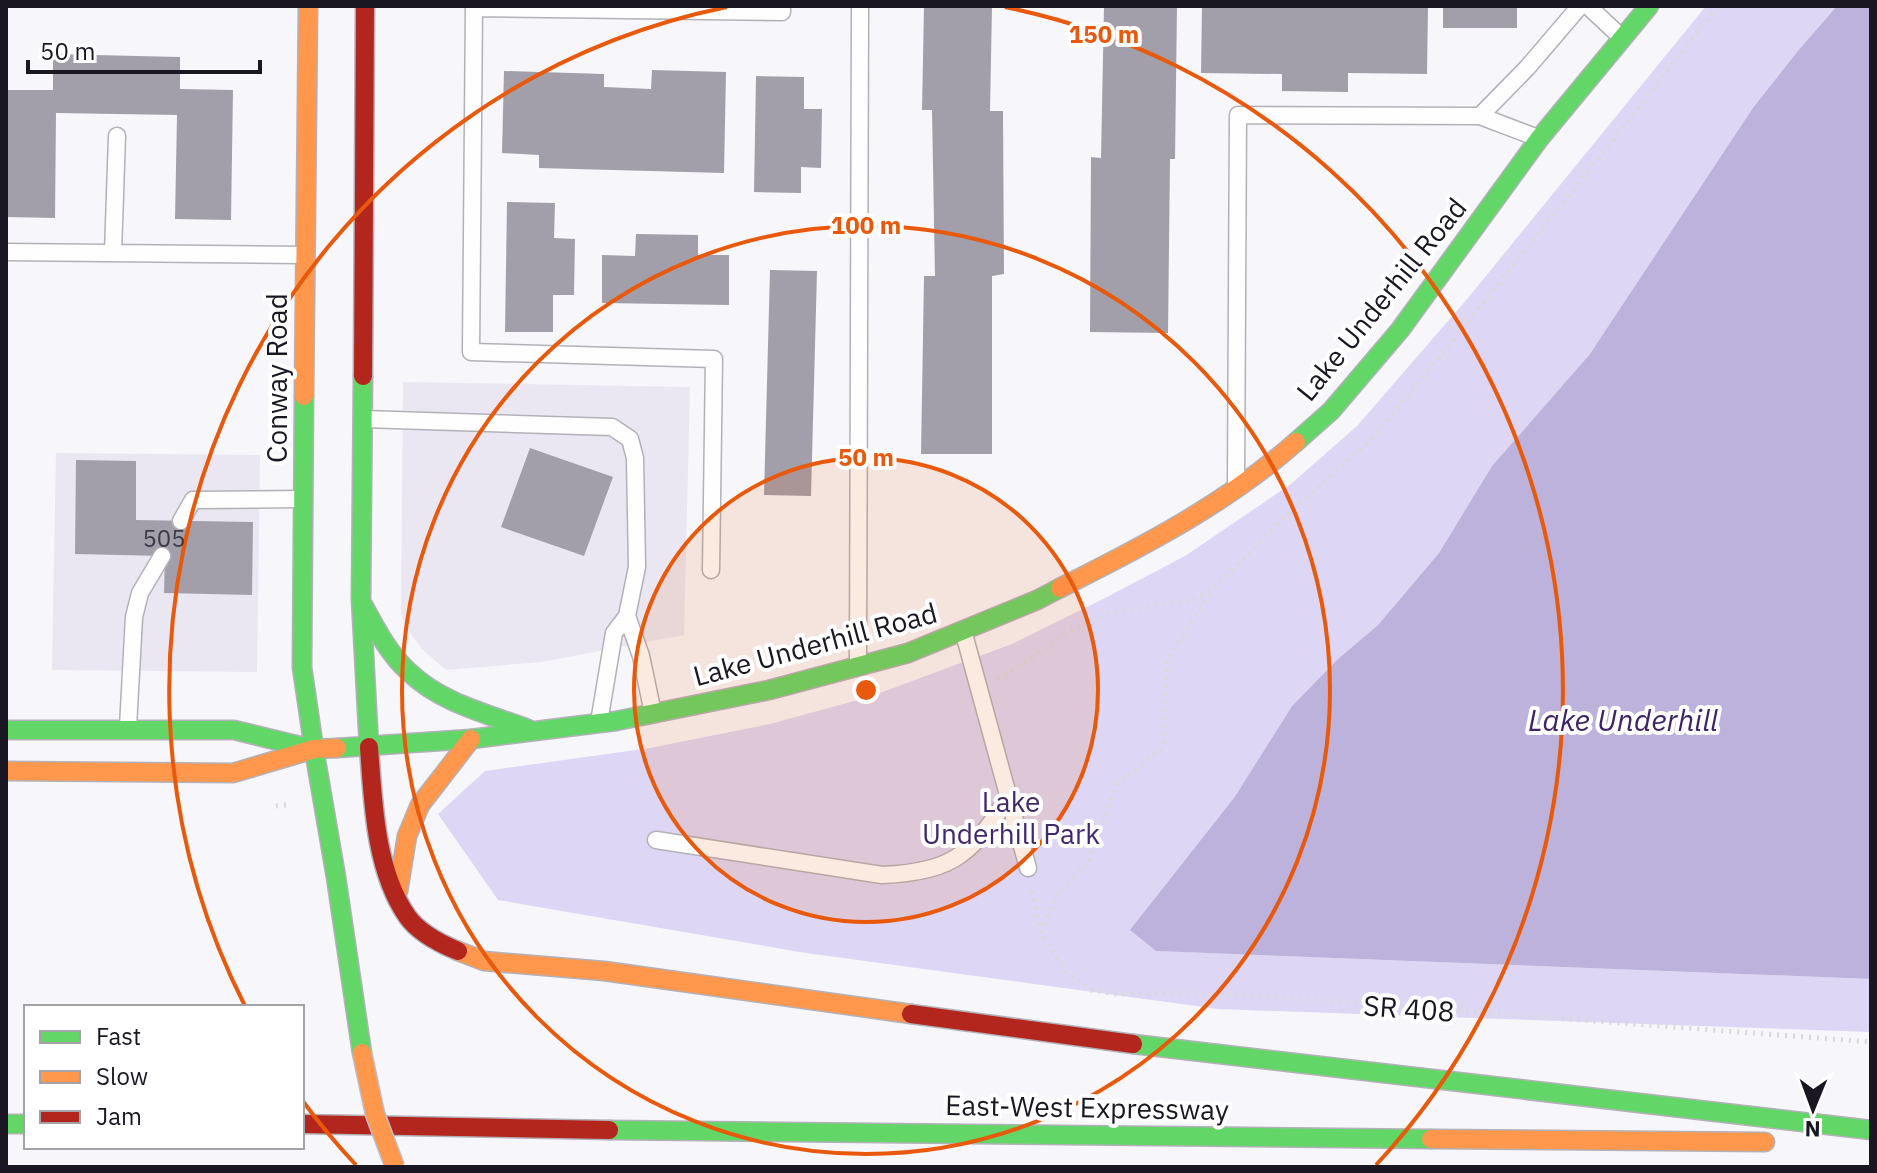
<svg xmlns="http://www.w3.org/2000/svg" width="1877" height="1173" font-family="'IBM Plex Sans',sans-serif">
<rect width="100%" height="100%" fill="#f7f6fb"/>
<!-- built -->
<path fill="#eae7f3" d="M403 382 690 387 684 635 542 662 446 670 422 649 408 630 401 614Z
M56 453 260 455 257 672 52 670Z"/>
<!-- green -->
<path fill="#ddd6f4" d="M1706 6H1837L1802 46 1590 354 1492 466 1439 553 1378 625 1338 659 1292 706 1234 798 1157 951 1871 979V1032L1218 1009 806 953 498 900 438 814 485 771 650 748 770 724 869 697 1012 644 1105 598 1185 556 1291 484 1357 426 1468 298Z"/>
<!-- water -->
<path fill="#bcb2db" d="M1837 6H1871V979L1156 951 1130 930 1234 798 1292 706 1338 659 1378 625 1439 553 1492 466 1590 354 1753 108 1802 46Z"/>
<!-- building -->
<path fill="#a29fab" d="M924 6H992L990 111H1003L1004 274 992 276V454H921L924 276H935L932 110H922Z
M1104 6H1177L1175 159H1170L1168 333 1090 332 1091 157 1101 158Z
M1202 6H1428L1427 74 1348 73V92L1282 91V74L1201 73Z
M1443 6H1517V28H1443Z
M53 54 180 57V89L233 90 231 220 175 219 177 115 56 113 55 218 6 217V90H53Z
M652 70 726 72 724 173 539 168V155L502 153 504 71 604 74V87L651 89Z
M756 76 804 77V109H822L821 168 801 167V193L754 192Z
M507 202 555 203 554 238 575 239 574 295H553V332H505Z
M636 234 698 235V255H729V305L602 303V255L635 256Z
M770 270 817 271 811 496 764 495Z
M530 448 613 477 584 556 501 527Z
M76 460 136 461V520L253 522 252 595 164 593 165 556 75 554Z"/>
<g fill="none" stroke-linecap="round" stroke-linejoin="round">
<!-- lane casing -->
<g stroke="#b3b1b8" stroke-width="19">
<path id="lane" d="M474 6 471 352 714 359 711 570
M1588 6 1622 38
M474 8 782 12V6
M1480 116 1538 138
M6 252 303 255
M113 253 117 136
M364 419 612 427 630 439 635 458 637 567 627 616 614 633 599 722
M1236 483 1238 115 1480 116 1527 68 1580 6
M181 521 193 500 302 499
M627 616 641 656 653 713
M964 634 1028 868
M858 664 860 6
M128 727 134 617 140 593 162 556
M656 840 882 875C906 874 940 870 960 855 980 841 995 818 1008 797"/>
</g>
<!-- fast casing -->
<g stroke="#b3b1b8" stroke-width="21">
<path id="fast" d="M363 376 361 599 369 747
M304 396 302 667 314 749
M1296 442 1331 411 1400 330 1539 139 1649 6
M363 605C376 629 389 654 409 672 441 703 488 714 528 729
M6 730H234L308 748
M337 748 471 739 616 721 769 690 908 653 1037 600 1060 588
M314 749 336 877 362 1053
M1133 1044 1871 1130
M6 1124H26
M609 1130 1431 1139"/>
</g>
<!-- slow casing -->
<g stroke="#b3b1b8" stroke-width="21">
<path id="slow" d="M304 396 308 6
M1060 588C1142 547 1227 503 1296 442
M6 771 233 773 314 749 337 748
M398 891 407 836 420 805 471 739
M458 951 484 961 604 971 911 1014
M1431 1139 1765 1142"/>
</g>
<!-- jam casing -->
<g stroke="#b3b1b8" stroke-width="21">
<path id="jam" d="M363 376 365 6
M369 747C373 801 375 870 407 916 418 932 441 944 458 951
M911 1014 1133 1044
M302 1124 609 1130"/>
</g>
<!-- path -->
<path stroke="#d9d9db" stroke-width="5" stroke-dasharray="2 6" stroke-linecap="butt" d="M997 678 1004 676 1073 629 1111 613 1154 605 1190 601 1213 589 1280 522 1369 441 1421 380 1615 138 1718 6
M276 806 287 805
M1032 891 1041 933 1065 971 1091 990 1116 994 1195 993 1290 998 1871 1042
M1041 932 1056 897 1089 862 1117 784 1163 748 1167 660 1212 591"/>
<!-- lane -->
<use href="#lane" stroke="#fefefe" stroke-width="16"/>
<!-- fast -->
<use href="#fast" stroke="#63d668" stroke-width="18"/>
<!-- slow -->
<use href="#slow" stroke="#ff974d" stroke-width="18"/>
<!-- jam -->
<use href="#jam" stroke="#b3261e" stroke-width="18"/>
<!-- slow-bridge casing -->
<g stroke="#bfbdc8" stroke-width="21" stroke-linecap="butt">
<path id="slow-bridge" d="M362 1053 375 1114 395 1167"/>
</g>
<!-- slow-bridge -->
<use href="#slow-bridge" stroke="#ff974d" stroke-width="18"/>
</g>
<!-- distance rings -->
<circle cx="866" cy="690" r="232" fill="#e8590c" fill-opacity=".12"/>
<g fill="none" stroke="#e8590c" stroke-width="4">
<circle cx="866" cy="690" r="232"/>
<circle cx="866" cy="690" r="464"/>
<path d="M356 1165A697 697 0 0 1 302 1100M245 1006A697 697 0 0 1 727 7M1005 7A697 697 0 0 1 1376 1165"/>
</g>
<g text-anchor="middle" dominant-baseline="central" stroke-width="8" stroke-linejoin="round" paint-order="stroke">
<!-- number labels -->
<g font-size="24" fill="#3c3945">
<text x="164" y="538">505</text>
</g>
<!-- street labels -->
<g font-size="28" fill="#1a1723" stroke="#fff">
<text transform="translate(1381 299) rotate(-51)">Lake Underhill Road</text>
<text transform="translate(276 378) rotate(-90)">Conway Road</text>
<text transform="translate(815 644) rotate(-15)">Lake Underhill Road</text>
<text transform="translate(1409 1008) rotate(4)">SR 408</text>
<text transform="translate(1087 1107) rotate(1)">East-West Expressway</text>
</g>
<!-- park labels -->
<g font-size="28" fill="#40286c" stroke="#fff">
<text x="1011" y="801">Lake<tspan x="1011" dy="32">Underhill Park</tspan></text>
</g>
<!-- water labels -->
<g font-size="30" font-style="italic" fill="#3c2467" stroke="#fff">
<text x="1623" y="719">Lake Underhill</text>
</g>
</g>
<circle cx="866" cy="690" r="12" fill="#e8590c" stroke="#fff" stroke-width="4"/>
<g font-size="24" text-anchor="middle" font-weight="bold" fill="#e8590c" stroke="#fff" stroke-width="8" stroke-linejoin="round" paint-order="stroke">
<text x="1104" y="43">150 m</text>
<text x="866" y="234">100 m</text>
<text x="866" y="466">50 m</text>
</g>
<!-- border -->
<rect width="1877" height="1173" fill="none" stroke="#1a1723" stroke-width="16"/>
<!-- legend -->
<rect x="24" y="1005" width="280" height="144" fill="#ffffff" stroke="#a3a2a7" stroke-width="2"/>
<rect x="40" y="1031" width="40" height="12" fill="#63d668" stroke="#a3a2a7" stroke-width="2"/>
<text x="96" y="1045" font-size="24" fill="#1a1723">Fast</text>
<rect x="40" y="1071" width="40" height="12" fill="#ff974d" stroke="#a3a2a7" stroke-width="2"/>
<text x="96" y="1085" font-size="24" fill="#1a1723">Slow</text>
<rect x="40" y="1111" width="40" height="12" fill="#b3261e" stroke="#a3a2a7" stroke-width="2"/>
<text x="96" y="1125" font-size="24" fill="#1a1723">Jam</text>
<!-- north arrow -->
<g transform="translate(1813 1109) rotate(181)" stroke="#ffffff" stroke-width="6" paint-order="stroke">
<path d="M0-6L14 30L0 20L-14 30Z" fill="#1a1723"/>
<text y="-12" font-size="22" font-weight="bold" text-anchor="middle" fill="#1a1723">N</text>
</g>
<!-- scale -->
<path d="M28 60v12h232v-12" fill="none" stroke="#1a1723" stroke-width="4"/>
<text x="40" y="60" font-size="24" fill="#1a1723" stroke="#ffffff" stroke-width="6" paint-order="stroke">50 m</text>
</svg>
